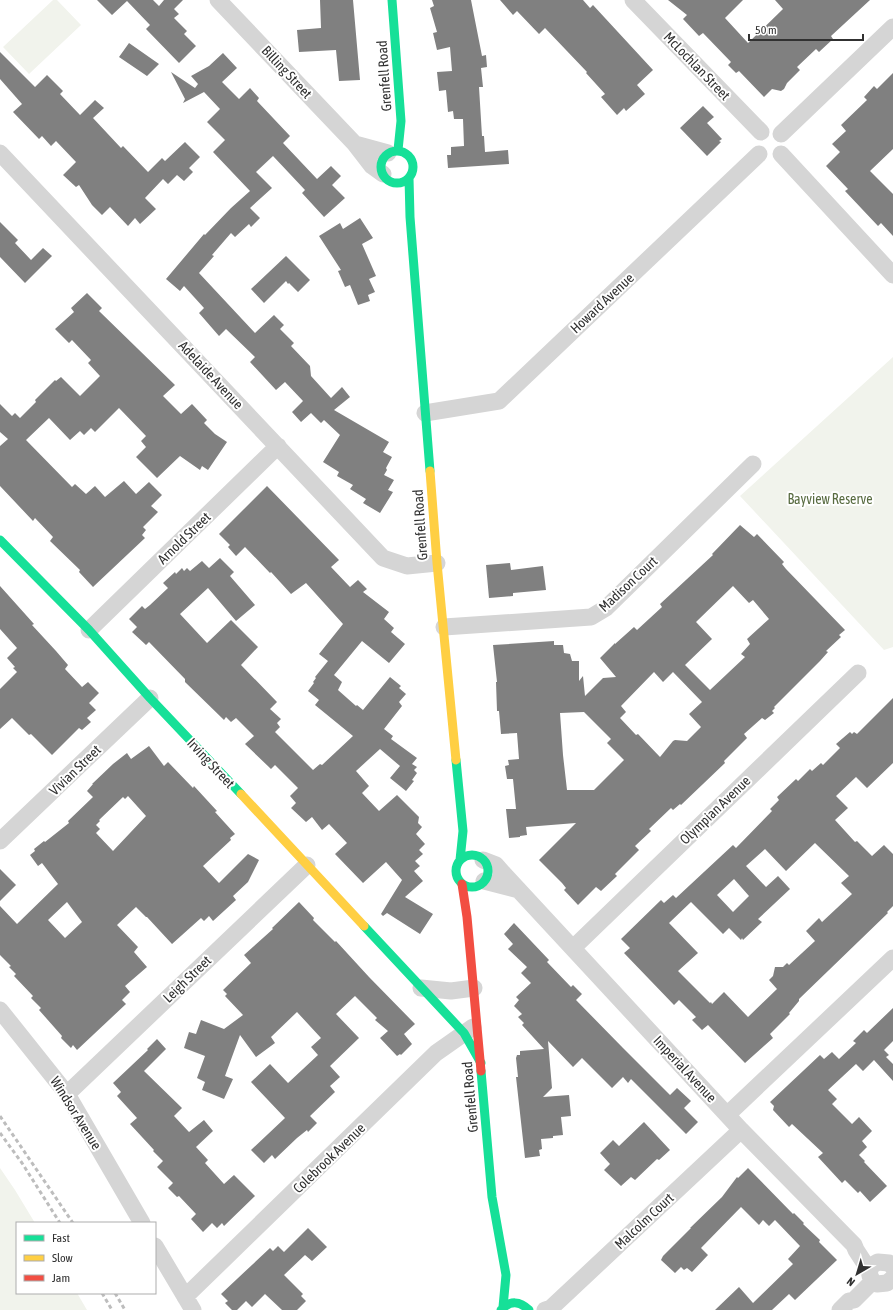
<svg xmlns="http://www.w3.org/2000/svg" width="893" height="1310" font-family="'Asap Condensed',sans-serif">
<rect width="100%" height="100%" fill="#fff"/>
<!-- green -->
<path fill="#f1f3ec" d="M53 0H57L81 25 29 74 3 47Z
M893 357V647L884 650 740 496Z
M0 1168 15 1190 35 1223H17V1293H77L87 1310H0Z"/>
<!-- building -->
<path fill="#808080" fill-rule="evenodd" d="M97 0H153L159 6 164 0H183L174 9 179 14 174 18 187 31 184 34 196 46 179 63 146 29 150 25 127 1 112 15Z
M320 0H353L360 80 339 81 336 50 299 52 297 30 321 28Z
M432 0H471L482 56 486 55 487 67 481 68 483 87H479L482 136H484L485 152 508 150 509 164 448 168 447 155H451V147L464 146 463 119H454L453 111 448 112 446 90 439 91 437 72 452 71 450 47 437 50 433 33 437 32 430 8 434 6Z
M500 0H583L590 8 593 5 653 70 637 85 645 94 626 111 624 108 617 115 601 97 605 94 586 73 587 72 545 28 539 34 517 11 513 15Z
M668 0H743L725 18 748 43 783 9 775 0H870L831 36 833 39 819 52 816 49 797 67 800 70 787 83 784 89 781 91 772 89 764 97 739 71 736 73 728 65 731 62 703 33 699 36 683 19 687 15Z
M129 43 159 64 147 76 119 57Z
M0 52 35 87 47 75 63 91 60 94 80 115 95 100 104 108 93 118 121 148 123 146 148 172 162 158 165 161 185 142 200 157 189 168 193 172 184 181 177 175 168 184 163 179 145 198 156 209 140 224 135 218 128 226 110 207 102 215 92 205 79 185 76 187 63 175 76 162 56 141 51 146 42 136 39 139 13 112 22 104 0 79Z
M223 53 237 68 222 82 239 99 250 88 259 98 257 101 290 136 283 143 317 179 331 166 341 176 332 185 345 198 324 217 302 193 305 190 273 156 256 172 272 188 250 208 260 218 251 227 249 224 235 237 231 233 212 255 214 256 199 273 255 333 274 315 284 325 280 329 294 343 291 346 310 366 311 376 331 398 342 387 350 397 334 410 389 442 383 452 392 457 386 468 387 470 384 475 394 480 388 490 393 492 380 513 363 503 366 499 350 489 353 485 337 476 339 472 323 462 340 435 324 420 321 423 311 413 301 422 292 412 303 401 285 382 276 390 250 362 255 357 226 329 219 336 199 313 204 308 184 286 180 291 166 279 204 234 205 235 231 208 250 191 213 152 225 140 207 122 220 109 204 92 183 103 185 99 171 72 195 88 198 84 191 76 209 66Z
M893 73V149L870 171 893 194V236L881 223 878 226 845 191 848 189 826 166 840 152 832 144 846 131 841 125 867 100 864 97 874 86 877 89Z
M703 106 714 117 707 123 722 139 719 141 721 142 707 156 680 128Z
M360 218 373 238 362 244 376 276 369 279 375 292 368 295 370 301 358 305 350 285 345 287 338 271 341 270 319 236 340 223 343 229Z
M0 222 18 240 15 243 31 260 43 248 52 256 25 283 0 257Z
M286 256 310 280 298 292 289 283 288 284 286 281 264 303 251 289Z
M87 293 102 308 99 311 175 385 163 396 181 414 192 404 207 420 204 423 215 434 227 442 208 470 202 466 200 470 180 456 157 478 136 457 146 447 141 441 146 436 119 408 95 432 91 428 84 435 80 431 70 440 49 418 26 440 72 487 75 484 86 494 95 486 105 497 124 481 136 494 149 482 162 495 151 506 158 512 143 527 146 530 142 535 145 538 93 587 79 572 80 570 50 541 53 537 35 518 33 521 0 486V446L8 439 0 432V404L12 416 15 413 20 418 36 402 35 400 55 380 56 381 61 377 80 396 100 376 88 363 91 360 72 340 69 343 55 329 74 312 71 308Z
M267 486 339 560 331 567 350 587 358 580 367 589 363 592 389 612 384 619 394 628 391 632 405 644 389 663 362 641 334 675 342 682 338 690 356 706 357 705 363 710 390 677 401 686 399 688 406 694 399 702 402 706 384 729 393 736 391 739 417 758 412 764 417 767 414 770 417 773 412 780 414 781 406 791 390 778 400 766 380 749 356 771 369 786 362 793 379 811 397 795 419 817 418 823 422 827 416 834 425 844 419 850 423 854 415 861 420 866 414 871 423 881 405 897 433 914 420 934 387 913 383 916 381 914 402 880 386 862 363 883 335 854 347 843 329 824 322 830 312 817 306 822 291 808 296 803 290 796 298 788 275 765 271 769 245 744 254 736 236 718 231 722 226 717 224 720 185 682V679L149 642 146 645 132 632 137 627 129 619 142 606 145 609 150 605 168 588 163 583 175 572 176 574 182 568 184 571 187 568 190 571 202 561 209 568 220 558 234 572 230 576 255 605 236 621 208 588 180 614 207 643 231 620 258 647 241 665 277 702 270 709 281 719 277 723 280 727 275 732 313 770 320 764 322 765 353 736 315 705 319 700 308 691 314 683 313 682 316 678 315 677 328 661 319 654 343 624 306 583 291 594 271 572 270 573 245 547 236 556 228 547 230 545 219 534Z
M740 525 754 537 757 534 784 562 782 564 786 569 845 630 839 635 841 637 826 651 828 652 820 661 774 707 775 708 772 711 774 713 765 720 762 718 744 734 747 738 724 761 725 763 681 805 680 804 673 810 671 808 649 829 651 831 635 846 639 850 615 874 617 876 601 891 596 887 578 905 564 890 566 888 562 883 539 860 576 823 526 827 527 835 520 836V837L509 838 506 809H516L513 779H507L505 766 509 765 508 760 519 759 517 733 501 734 499 711H497L496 682H497L493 645 554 641V645H563L564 653 570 654 572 661H579V681L583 676 585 696 603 678 616 677 600 658 615 643V644L634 627 637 630 662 607 660 604 713 555 712 554ZM733 586 749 603 753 600 769 619 747 639 750 644 741 654 745 657 710 690 685 665 712 639 696 622ZM654 672 663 682 673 672 702 702 689 714 701 727 687 741 675 740 673 741 660 757 638 734 636 735 620 718 626 712 621 706ZM584 712 611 739 607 743 624 760 594 790H567L563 755 560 713Z
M510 563 511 570 543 566 546 590 513 593V596L489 598 486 565Z
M0 586 34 624 32 625 56 651 68 665 65 669 82 687 88 682 99 693 89 703 96 710 87 718 91 722 82 730 79 728 52 755 31 734 29 735 12 718 0 729V689L17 672 13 668 15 667 7 658 17 648 0 629Z
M893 698V763L867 788 856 777 836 796 848 808 835 820 855 842 857 841 872 856 884 845 893 854V906L887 912 888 913 799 999V1001L789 1013 790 1014 770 1034 773 1038 745 1063 708 1025 702 1030 692 1020 696 1017 679 1000 674 1005 624 953 630 948 621 939 661 900 664 903 673 895 676 898 733 845 736 848 772 811 770 809 779 800 777 797 796 779 798 781 810 769 812 771 821 763 823 765 840 748 836 744 850 732 852 734 854 732 857 734ZM815 843 849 876 841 883 852 894 822 922 819 918 806 931 815 941 789 965 787 963 783 967H775L773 976 769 980 777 989 748 1017 724 992 712 1004 711 1002 710 1003 678 971 698 953 669 923 691 902 723 934 729 928 741 940 742 938 743 940 762 922 758 919 790 889 778 876 766 887 746 866 765 849 786 871ZM734 879 749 896 733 912 717 895Z
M149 746 164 766 168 762 193 788 194 786 217 811 215 812 235 834 230 838 231 840 203 866 219 883 248 854 259 860 248 882 233 896 236 900 213 921 209 916 204 921 201 918 172 944 147 917H146L136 907 117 925 138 947 134 952 147 967 125 986 130 992 122 1000 126 1004 77 1050 73 1045 71 1048 61 1038 62 1036 39 1010 41 1008 31 998 33 996 14 976 16 974 9 967 11 966 0 955V906L17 924 58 884 42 863 38 866 30 855 35 851 34 849 44 841 45 842 69 823 68 821 93 797 87 791 93 784H92L113 764 127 753 131 759ZM128 796 146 816 113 851 96 833 100 829 96 825 100 821 99 820 123 797 125 799ZM67 902 82 922 65 938 48 920Z
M0 869 16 885 0 901Z
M299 902 314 918 313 920 335 942 336 941 369 977 415 1024 404 1034 412 1044 401 1055 400 1054 397 1056 380 1038 388 1031 375 1020 377 1018 355 996 336 1014 359 1038 330 1066 340 1077 330 1086 335 1092 310 1116 317 1123 308 1132 307 1130 297 1138 275 1159 272 1155 264 1163 251 1150 285 1118 251 1082 270 1064 288 1083 318 1055 311 1047 321 1038 297 1012 271 1037 275 1043 256 1057 240 1035 225 1076 233 1079 224 1099 202 1090 205 1082 197 1078 205 1056 184 1048 189 1032 196 1034 201 1020 224 1029 243 1015 225 996 227 994 223 990 251 963 244 955 273 929 272 928Z
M514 923 549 960 547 962 571 987 573 985 582 994 576 1000 623 1048 670 1095 677 1088 691 1101 684 1108 698 1122 686 1134 631 1079 628 1083 623 1077 612 1088 582 1058 573 1067 548 1041 552 1088 543 1097 569 1095 571 1116 561 1117 563 1135 553 1136V1138L541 1139 542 1149 539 1150 540 1156 525 1158 516 1077H518L516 1058 517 1055H520V1051L544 1049 522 1025 524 1023 518 1017 522 1014 514 1006 519 1000 516 997 531 983 521 973 527 967 508 949 513 944 504 934Z
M893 1008V1041L884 1050 889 1055 886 1057 893 1064V1081L874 1060 863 1071 856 1064 828 1090 837 1099 832 1104 852 1124 859 1117 872 1131 862 1141 867 1147 859 1155 865 1161 864 1162 887 1186 870 1202 860 1191 858 1193 845 1180 842 1183 818 1157 823 1153 792 1124 789 1127 773 1110 774 1106 770 1102 820 1055 824 1059 832 1052 839 1059 856 1043 853 1041 864 1030 867 1033Z
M157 1039 166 1049 144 1071 182 1108 174 1116 189 1132 204 1120 213 1131 196 1147 208 1160 205 1163 224 1184 234 1175 255 1196 224 1226 222 1223 217 1228 212 1223 203 1232 191 1219 196 1214 179 1196 177 1197 168 1188 173 1183 157 1167 163 1161 153 1151 154 1150 130 1124 137 1118 117 1096 121 1092 113 1083 148 1050 147 1049Z
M644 1122 670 1150 659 1160 657 1159 635 1180 631 1177 621 1186 604 1170 610 1164 600 1153 613 1140 619 1146Z
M748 1168 793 1214 794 1213 804 1223 803 1224 820 1240 819 1242 837 1260 795 1300 789 1294 772 1310H715L739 1287 753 1303 793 1264 788 1259 800 1246 775 1220 769 1226 763 1220 759 1225 741 1207 701 1248 708 1255 692 1272 687 1268 684 1270 681 1267 675 1273 661 1260 663 1256 691 1228H690L722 1197 737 1177 738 1178Z
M308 1228 327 1247 312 1261 305 1255 284 1275 303 1294 301 1296 306 1301 297 1310H282L265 1294 252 1307 246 1301 237 1310H232L225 1303 228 1301 221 1294 270 1248 273 1251 278 1246 284 1252Z"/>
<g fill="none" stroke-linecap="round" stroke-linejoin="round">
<!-- street -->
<path stroke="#d5d5d5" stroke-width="17" d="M218 0 355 144 372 166 383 174
M633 0 761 132
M781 134 893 27
M355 144 388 153
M0 153 383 558 407 566 437 563
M781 154 893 275
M425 413 499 401 759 154
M444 627 591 617 606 608 753 464
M89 630 278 446
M0 841 150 698
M483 860 496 865 503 873 741 1130 854 1245 856 1250 869 1270
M484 881 519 890
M573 948 858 673
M421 988 451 991 474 988
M0 1010 67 1094 142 1223
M67 1094 307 865
M727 1115 893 958
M155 1246 193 1310
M893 1267 889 1263 878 1262 871 1266C868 1274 870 1280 877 1284L887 1283 893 1278
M185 1297 436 1053 473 1027
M545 1310 551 1308 741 1130
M840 1310 849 1301 854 1300 873 1281"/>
<!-- fast -->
<path stroke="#16e098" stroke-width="9" d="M392 0 401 121 398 150
M381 167a16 16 0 1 1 32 0a16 16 0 1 1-32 0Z
M409 178 410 217 430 471
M0 540 89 630 150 698 241 794
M456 760 463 831 460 860
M456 871a16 16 0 1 1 32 0a16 16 0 1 1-32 0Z
M364 926 464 1033 481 1063
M481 1071 492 1197 506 1275 503 1307
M501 1310C510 1300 520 1301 529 1310"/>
<!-- slow -->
<path stroke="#ffcf43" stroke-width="9" d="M430 471 437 563 456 760
M241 794 364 926"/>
<!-- jam -->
<path stroke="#f24e42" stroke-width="9" d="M462 884 467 917 481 1071"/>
<!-- rail -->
<path stroke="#bdbdbd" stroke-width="3" stroke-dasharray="4 3" stroke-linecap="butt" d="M0 1116 73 1223
M0 1133 22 1163 60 1223
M102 1293 112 1310
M115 1293 125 1310"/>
</g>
<g text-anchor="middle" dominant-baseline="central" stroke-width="4" stroke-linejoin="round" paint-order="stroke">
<!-- street labels -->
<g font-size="14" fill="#313131" stroke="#fff">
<text transform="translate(697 66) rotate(46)">McLochlan Street</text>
<text transform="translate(287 72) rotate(47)">Billing Street</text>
<text transform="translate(384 76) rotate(-94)">Grenfell Road</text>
<text transform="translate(602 303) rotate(-43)">Howard Avenue</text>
<text transform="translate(211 375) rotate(47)">Adelaide Avenue</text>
<text transform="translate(420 525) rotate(-94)">Grenfell Road</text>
<text transform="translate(184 538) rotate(-44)">Arnold Street</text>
<text transform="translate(628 584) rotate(-43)">Madison Court</text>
<text transform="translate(211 763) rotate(47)">Irving Street</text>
<text transform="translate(75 770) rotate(-44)">Vivian Street</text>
<text transform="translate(715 810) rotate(-44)">Olympian Avenue</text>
<text transform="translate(187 979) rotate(-44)">Leigh Street</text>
<text transform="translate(685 1069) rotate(47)">Imperial Avenue</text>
<text transform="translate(470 1097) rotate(-95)">Grenfell Road</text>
<text transform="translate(76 1113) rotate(58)">Windsor Avenue</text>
<text transform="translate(329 1158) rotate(-44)">Colebrook Avenue</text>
<text transform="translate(644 1221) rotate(-43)">Malcolm Court</text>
</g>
<!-- park labels -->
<g font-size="14" fill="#586b40" stroke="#fff">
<text x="830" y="499">Bayview Reserve</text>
</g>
</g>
<!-- legend -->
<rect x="16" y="1222" width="140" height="72" fill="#ffffff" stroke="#adadad"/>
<rect x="24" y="1235" width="20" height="6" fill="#16e098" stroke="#adadad"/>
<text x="52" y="1242" font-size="12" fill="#313131">Fast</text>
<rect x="24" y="1255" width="20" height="6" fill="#ffcf43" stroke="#adadad"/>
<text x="52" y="1262" font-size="12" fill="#313131">Slow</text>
<rect x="24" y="1275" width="20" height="6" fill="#f24e42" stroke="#adadad"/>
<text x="52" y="1282" font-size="12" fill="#313131">Jam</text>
<!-- north arrow -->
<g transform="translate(857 1274) rotate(218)" stroke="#ffffff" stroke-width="3" paint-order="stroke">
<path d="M0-3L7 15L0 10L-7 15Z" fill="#313131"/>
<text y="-6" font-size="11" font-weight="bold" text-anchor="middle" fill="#313131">N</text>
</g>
<!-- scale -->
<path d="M749 34v6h114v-6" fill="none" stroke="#313131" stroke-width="2"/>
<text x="755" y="34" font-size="12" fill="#313131" stroke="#ffffff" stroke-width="3" paint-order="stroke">50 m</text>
</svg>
